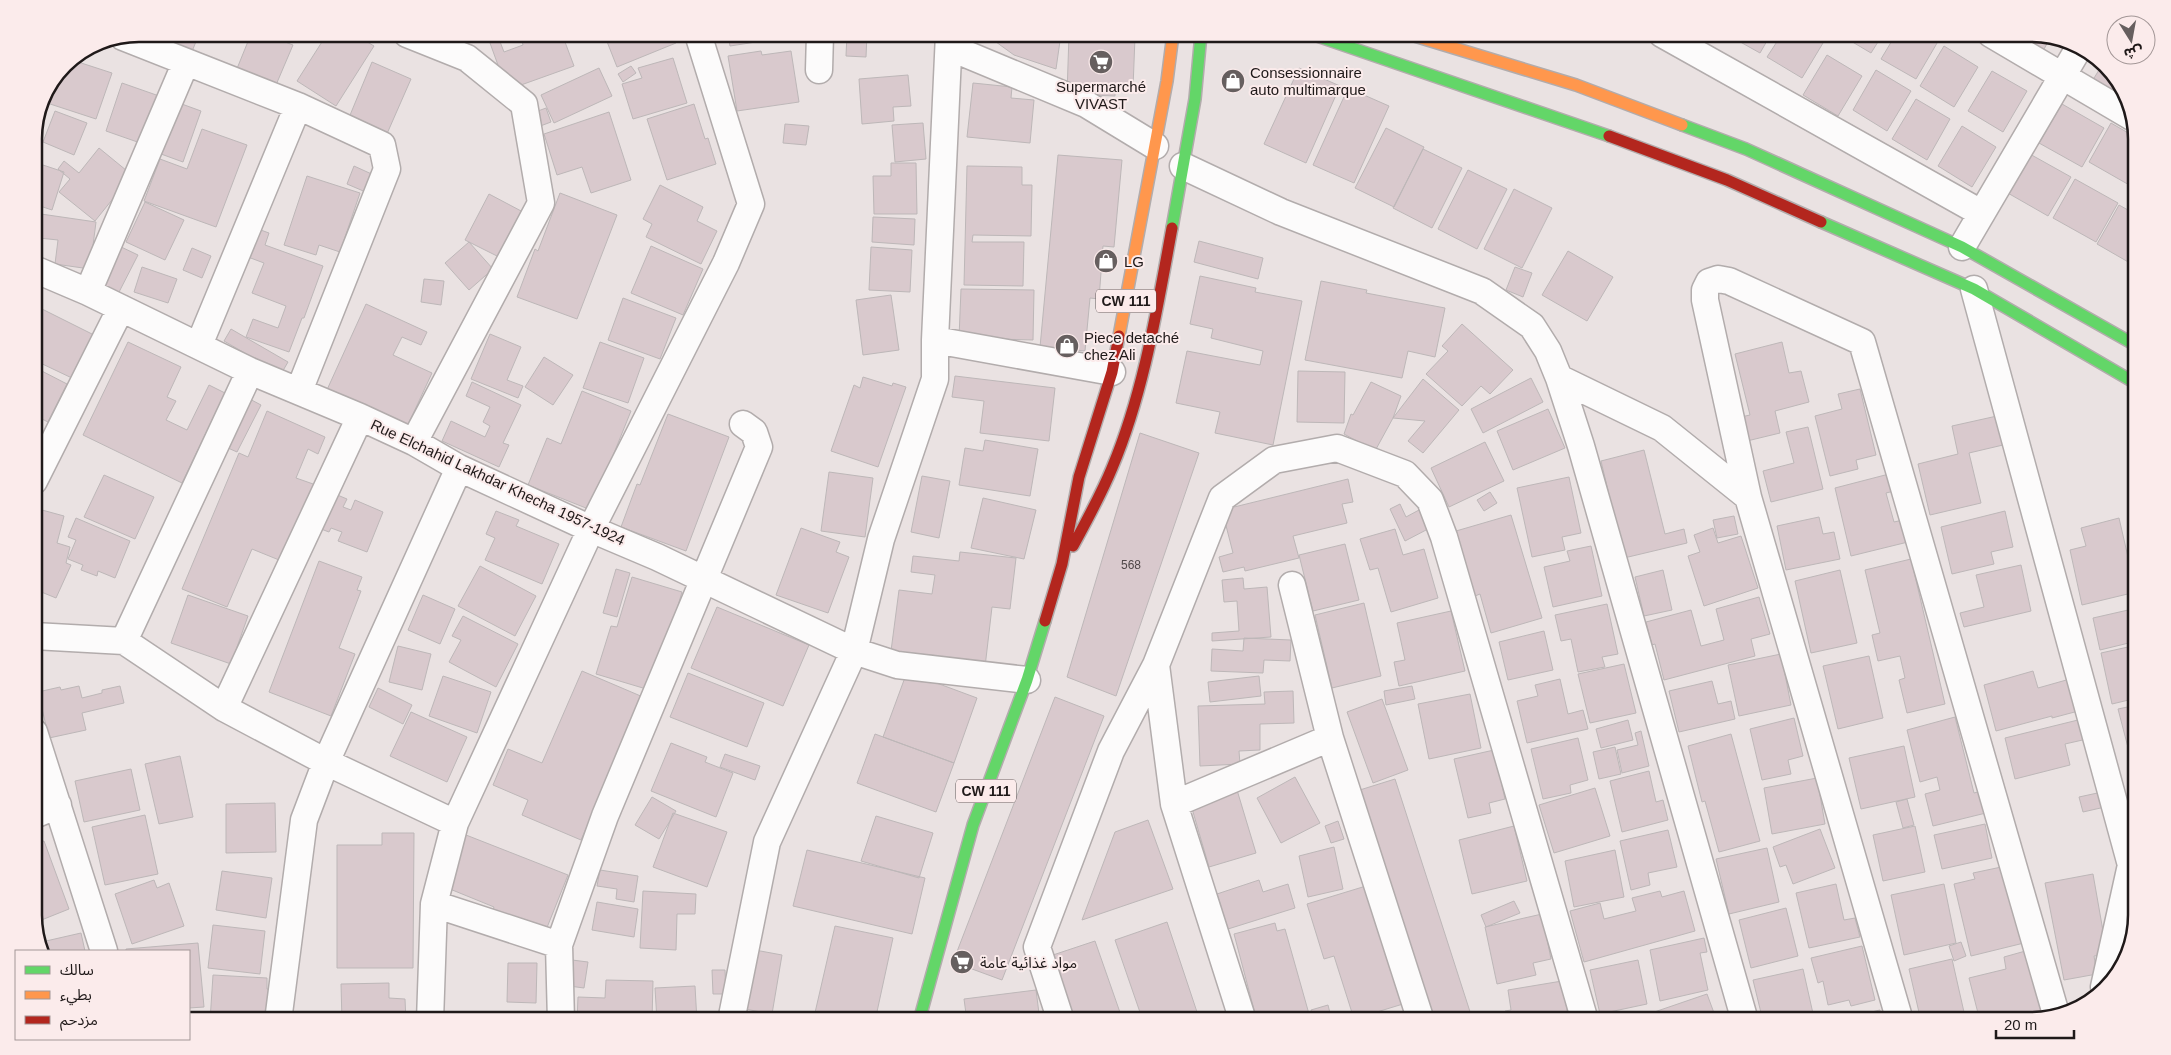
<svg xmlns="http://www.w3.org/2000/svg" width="2171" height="1055" font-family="Helvetica,'Noto Sans Arabic',sans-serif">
<rect width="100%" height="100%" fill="#eae2e2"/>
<!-- building -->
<path fill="#d9c9cd" stroke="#bdb7b8" d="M140 34H199L189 59Z
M251 34H264L293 45 273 92 234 76Z
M327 34H354L374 46 336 106 297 81Z
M531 34H562L574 66 507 90 490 43 499 39 504 52 523 45 521 37Z
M604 34H672L676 43 617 67Z
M728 34H768L769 40 730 46Z
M847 34H867L866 57 846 56Z
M871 34H925L926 38 872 42Z
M985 34H1061L1056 69 1014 55Z
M1726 34H1771L1760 53Z
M1782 34H1820L1826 38 1802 78 1767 57Z
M1839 34H1883L1871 53Z
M1896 34H1932L1940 38 1916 79 1881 59Z
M2008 34H2032L2050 38 2043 51Z
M1069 35 1135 37 1133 88 1115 87V96L1067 94Z
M1944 46 1978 67 1954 107 1920 86Z
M761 51 762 55 791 51 799 102 737 111 728 56Z
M1827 55 1862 76 1838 116 1803 95Z
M673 58 687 103 633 119 622 84 642 78 638 68Z
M72 60 112 73 96 119 44 102 48 90 65 65Z
M372 62 411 79 386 136 348 120Z
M2102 65 2120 81 2131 114 2088 88Z
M631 66 636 73 623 82 618 74Z
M599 68 612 96 554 123 541 95Z
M1299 68 1340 86 1306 163 1264 144Z
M1876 70 1911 91 1887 131 1853 110Z
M1992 71 2027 91 2003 132 1968 111Z
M908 75 911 106 893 107 894 121 862 124 859 79Z
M122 83 162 97 146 145 106 131Z
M973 83 1012 87 1011 98 1034 100 1030 143 967 137Z
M1348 88 1389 106 1354 183 1313 165Z
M1916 99 1950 119 1927 160 1892 139Z
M179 103 201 111 183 162 161 154Z
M694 104 705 139 708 138 716 164 667 180 647 119Z
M2062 104 2104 128 2082 167 2039 143Z
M546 108 551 122 535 128 530 114Z
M55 111 87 123 74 155 43 142Z
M609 112 631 180 591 193 582 167 557 175 544 134Z
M923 123 926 159 895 162 892 125Z
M2111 123 2137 138V176L2131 186 2089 162Z
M785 124 809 126 806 145 783 143Z
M1962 126 1996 147 1972 187 1938 166Z
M1386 128 1424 147 1394 207 1355 188Z
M202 129 247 145 216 227 144 201 160 159 187 169Z
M99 148 132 175 95 221 59 192 70 179 58 169 64 161 79 173Z
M1423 149 1462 168 1432 228 1393 208Z
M2028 153 2071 177 2048 216 2006 192Z
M1058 155 1122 160 1114 247 1103 246 1099 299 1090 298 1085 351 1040 347Z
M34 162 64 172 52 210 34 204Z
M891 163H916L917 214H874L873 176H891Z
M354 166 376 176 368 193 347 184Z
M967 166 1022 167V185H1032L1031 236 973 235 972 242H1024L1023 286 964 285Z
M1468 170 1507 189 1477 249 1438 229Z
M2137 173V192L2129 187Z
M307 176 360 193 340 252 319 245 316 255 284 245Z
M2075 179 2118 203 2096 242 2053 218Z
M660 185 703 207 697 221 717 231 701 264 646 237 652 224 643 219Z
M1514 189 1552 208 1522 268 1484 249Z
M560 193 617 215 577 319 517 297 535 249 538 251Z
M489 194 523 212 499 257 465 240Z
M145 202 184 220 165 260 126 242Z
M2119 205 2137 215V267L2097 244Z
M41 214 96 222 90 269 55 264 58 240 39 238Z
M873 217 915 219 914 245 872 242Z
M258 229 269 233 265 245 323 266 304 318H302L289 352 246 337 253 319 278 328 286 306 252 293 264 263 248 257Z
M1199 241 1263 258 1258 279 1194 262Z
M469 242 493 269 469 290 445 263Z
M117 245 138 255 117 296 96 285Z
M651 246 703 269 683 315 631 293Z
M871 247 912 250 910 292 869 290Z
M192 248 211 256 202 278 183 270Z
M1568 251 1613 277 1587 321 1542 295Z
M142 267 177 279 168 303 134 292Z
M1515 267 1532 273 1523 297 1506 290Z
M1200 276 1256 288 1255 292 1302 301 1273 445 1215 433 1220 412 1176 403 1187 351 1260 365 1263 351 1211 338 1213 329 1190 324Z
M424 279 444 281 441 305 421 302Z
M1321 281 1367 290 1366 293 1445 308 1435 357 1408 351 1402 378 1305 360Z
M961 289 1034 290 1033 340 959 338Z
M891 295 899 350 863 355 856 300Z
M623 298 676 318 660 359 608 340Z
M366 304 427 332 421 345 402 337 393 355 432 373 406 429 326 392Z
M34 305 96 336 74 379 34 360Z
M1462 324 1513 370 1490 394 1481 386 1462 406 1426 374 1448 351 1442 346Z
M231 329 288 362 281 374 224 341Z
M490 334 521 347 507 380 523 386 518 398 471 379Z
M128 342 181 367 167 397 176 401 166 420 187 430 209 385 225 393 182 483 83 435Z
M600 342 644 358 628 403 583 388Z
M1782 342 1789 373 1801 371 1809 402 1775 411 1780 433 1747 441 1741 417 1750 415 1735 354Z
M544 357 573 375 553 405 525 387Z
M34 367 67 384 48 422 34 415Z
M1298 371 1345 372 1344 423 1297 422Z
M955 376 1055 388 1049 441 980 433 984 401 952 397Z
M863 377 892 386 893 383 906 387 878 467 831 451 854 385 860 388Z
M1531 378 1543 402 1483 433 1471 409Z
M1423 379 1459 410 1423 453 1408 441 1425 421 1393 418Z
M472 382 521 405 503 443 509 445 499 467 442 441 451 421 485 437 490 426 483 422 490 407 466 396Z
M1371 382 1401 396 1393 418 1375 451 1344 434 1351 414 1353 415Z
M1860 389 1876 455 1856 460 1858 469 1830 476 1815 416 1842 409 1838 394Z
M582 391 631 411 591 510 528 485 547 438 561 444Z
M244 396 261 405 237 452 219 444Z
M1548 409 1565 448 1513 470 1497 431Z
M267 411 325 437 318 454 308 449 296 478 316 485 284 562 252 549 227 607 182 589 239 453 248 457Z
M668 414 729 437 686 551 621 527 637 484 640 485Z
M1997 416 2003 445 1969 453 1981 503 1930 515 1918 464 1958 454 1952 426Z
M1808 427 1823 489 1771 502 1763 471 1794 463 1786 432Z
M1140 433 1199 453 1116 696 1067 677Z
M985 440 1038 449 1030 496 959 485 965 448 983 451Z
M1485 442 1504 481 1449 507 1431 468Z
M1644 450 1665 534 1684 529 1687 543 1624 558 1601 461Z
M829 472 873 478 865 537 821 531Z
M1889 474 1894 491 1886 493 1894 522 1903 520 1908 542 1851 556 1835 488Z
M104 475 154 497 135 539 84 517Z
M922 476 950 481 939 538 911 532Z
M1569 477 1581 533 1562 537 1565 550 1532 557 1517 488Z
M1348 479 1353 502 1342 504 1347 523 1293 536 1299 558 1245 571 1244 567 1223 572 1219 557 1233 553 1222 510Z
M1490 492 1497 503 1484 511 1477 500Z
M335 494 347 499 343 507 351 510 355 500 383 512 367 552 338 541 342 532 331 528 329 532 321 529Z
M983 498 1036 510 1024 559 971 548Z
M1400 504 1406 517 1419 510 1428 529 1405 541 1390 509Z
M42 510 64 516 57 543 70 547 66 563 71 565 56 598 34 589 36 557 34 541Z
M496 511 519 520 516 526 559 544 542 584 485 560 495 538 486 534Z
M2005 511 2013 547 1991 552 1994 564 1952 574 1941 527Z
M1511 515 1542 618 1491 633 1480 594 1475 596 1456 531Z
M1734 516 1738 534 1717 538 1713 520Z
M1819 517 1823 534 1834 532 1840 559 1786 570 1777 526Z
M76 518 130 541 115 578 98 571 97 576 81 570 83 565 68 559 76 540 68 537Z
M2119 518 2136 592 2082 605 2070 550 2086 546 2081 528Z
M801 528 840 542 836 552 849 557 828 613 776 595Z
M1713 528 1718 543 1741 536 1758 588 1704 606 1688 556 1700 552 1694 535Z
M1395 529 1403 555 1424 549 1438 598 1391 612 1378 568 1370 570 1360 539Z
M1345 544 1359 600 1313 611 1299 555Z
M1591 546 1602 596 1553 607 1544 567 1570 561 1567 551Z
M960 552 1016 558 1010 609 992 607 985 667 938 661 939 656 891 651 899 590 932 594 935 575 911 572 913 556 959 561Z
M1911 559 1945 704 1907 713 1899 680 1905 678 1900 656 1878 661 1872 635 1880 633 1865 570Z
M319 561 362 577 357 590 361 591 339 648 355 654 331 716 269 692Z
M2021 565 2031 611 1964 627 1960 613 1984 607 1976 575Z
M480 566 536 596 515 636 458 606Z
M616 569 630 573 617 617 603 613Z
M1663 570 1672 610 1644 616 1635 577Z
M1840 570 1857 643 1811 653 1795 581Z
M632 577 682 592 653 691 596 674 611 626 617 627Z
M1243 578 1244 589 1267 587 1271 637 1212 641V633L1239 631 1237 601 1224 602 1222 580Z
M188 595 248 616 231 664 171 643Z
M423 595 455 609 440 644 408 630Z
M1759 597 1770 634 1751 639 1755 656 1664 680 1655 644 1652 645 1646 622 1691 610 1701 646 1724 640 1716 609Z
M1364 603 1381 676 1332 688 1315 615Z
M1607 604 1618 654 1602 657 1605 667 1578 672 1571 639 1561 641 1555 615Z
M717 607 809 645 783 706 691 668Z
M2137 608V641L2100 650 2093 618Z
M1451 611 1465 671 1399 686 1394 662 1405 660 1397 623Z
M463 616 518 644 496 687 449 662 461 640 452 636Z
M1544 631 1553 670 1508 680 1499 642Z
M1244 638 1291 640 1290 661 1264 660 1263 673 1211 671 1212 649 1243 651Z
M2137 645V698L2112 704 2101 653Z
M398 646 431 654 422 690 389 682Z
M1781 654 1791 705 1739 716 1728 665Z
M1869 656 1883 718 1838 729 1823 666Z
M1624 664 1636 713 1590 723 1578 674Z
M582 671 643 697 581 840 522 815 528 800 493 785 508 749 542 763Z
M2033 671 2038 688 2077 677 2086 709 2052 718V716L1996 731 1984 685Z
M907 672 977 698 954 763 883 737Z
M688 673 764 703 747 747 670 717Z
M443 676 491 692 477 733 429 716Z
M1259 676 1261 696 1210 702 1208 682Z
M1560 679 1568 714 1583 710 1588 729 1527 743 1517 701 1538 696 1535 685Z
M1712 681 1718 704 1731 701 1735 719 1679 732 1669 691Z
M79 686 82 698 102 693V690L120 686 124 703 82 713 86 730 49 738 38 692 60 687 61 690Z
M1412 686 1415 699 1386 705 1384 691Z
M378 688 412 705 403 724 369 707Z
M1293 691 1294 723 1260 724V750L1239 751 1240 764 1200 766 1198 706 1265 704 1264 692Z
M1470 694 1481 748 1429 759 1418 704Z
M1055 697 1104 716 1002 980 953 962Z
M1382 699 1408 770 1373 783 1347 712Z
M2137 705V782L2118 709Z
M411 712 467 737 447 782 390 756Z
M1955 717 1974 793 1985 790 1990 812 1933 826 1925 794 1940 790 1937 777 1920 782 1907 730Z
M1794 718 1803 756 1788 760 1791 774 1762 780 1750 729Z
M2082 719 2087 739 2065 744 2070 765 2015 779 2005 738Z
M1628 720 1633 740 1601 748 1596 729Z
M1641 731 1649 766 1622 773 1617 750 1638 745 1635 733Z
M875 734 954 763 936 812 857 783Z
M1731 734 1760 841 1719 852 1705 801 1702 802 1688 746Z
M1578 738 1588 780 1570 785 1571 793 1543 799 1531 749Z
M671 743 707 757 705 762 733 773 716 817 651 791Z
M1904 746 1915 797 1861 809 1849 758Z
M1615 747 1621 774 1599 779 1593 752Z
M1494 750 1505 799 1489 803 1491 813 1468 818 1454 759Z
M725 754 760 766 755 780 720 767Z
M180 756 193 817 159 824 145 764Z
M131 769 140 810 84 822 75 781Z
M1649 771 1656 802 1663 800 1668 820 1622 832 1610 781Z
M1295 777 1320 823 1281 843 1257 798Z
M1817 778 1825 824 1772 834 1764 788Z
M1395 779 1473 1021H1420L1347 794Z
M1595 788 1610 836 1554 853 1539 805Z
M1237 790 1256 853 1209 867 1191 805Z
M2102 792 2105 807 2083 812 2079 797Z
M652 797 676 811 659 839 635 825Z
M1907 799 1914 825 1903 828 1896 802Z
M275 803 276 852 226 853V804Z
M673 813 727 832 707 887 653 867Z
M145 815 158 874 105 885 92 827Z
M876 816 933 833 919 878 861 861Z
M1148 820 1173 889 1082 920 1115 832Z
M1338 821 1344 839 1331 843 1325 826Z
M1985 824 1992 858 1942 869 1934 835Z
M1514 826 1527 881 1472 894 1459 840Z
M1915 826 1925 872 1883 881 1873 835Z
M1820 829 1835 868 1793 884 1786 865 1780 867 1773 847Z
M1668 830 1677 867 1648 873 1650 885 1631 890 1620 841Z
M382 833H414L413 968H337V845H382Z
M466 835 568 875 544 935 491 914 494 907 445 887Z
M44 841 69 909 34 923V844Z
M1334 847 1343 889 1308 897 1299 856Z
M1767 848 1779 902 1729 914 1716 859Z
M807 850 925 878 912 934 793 906Z
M1615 850 1624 897 1574 907 1565 861Z
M2006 866 2024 943 1971 956 1954 884 1975 879 1973 873Z
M600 870 638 876 634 902 616 899 617 889 597 886Z
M222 871 272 878 266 918 216 910Z
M2093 874 2103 931 2110 954 2094 956 2097 974 2064 980 2045 883Z
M154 880 157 888 169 883 184 926 132 944 115 894Z
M1259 880 1263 892 1288 884 1295 908 1228 929 1217 894Z
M1836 884 1844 920 1855 918 1860 937 1809 948 1796 893Z
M1944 884 1956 943 1904 955 1891 895Z
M1366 886 1403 1004 1354 1019 1334 956 1324 959 1307 904Z
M643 891 696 894 695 914H677L676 950 640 948Z
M1660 891 1662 897 1684 891 1695 931 1584 962 1570 911 1600 903 1604 919 1636 911 1632 898Z
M1514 901 1520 913 1486 927 1481 915Z
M597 902 638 909 634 937 592 930Z
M1786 908 1798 956 1751 968 1739 920Z
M1542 914 1551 959 1533 963 1536 975 1497 984 1485 927Z
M1167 922 1200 1021H1143L1115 940Z
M1275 923 1277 931 1285 929 1311 1021H1257L1234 934Z
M213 925 265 931 260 974 208 968Z
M835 926 893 938 875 1021H834L814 1017Z
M81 933 85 951H44L39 938 45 937 46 941Z
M1704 938 1707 952 1700 953 1708 990 1660 1001 1650 950Z
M1095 941 1123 1021H1065L1044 958Z
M1961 942 1966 956 1954 961 1949 946Z
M198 943 204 1007 189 1008V951H126V949Z
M1862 946 1875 1000 1851 1006 1849 1000 1828 1005 1823 981 1818 983 1811 958Z
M755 950 782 955 772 1014 745 1009Z
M2029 950 2045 1017 2030 1021H1980L1969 978 2006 969 2004 957Z
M1952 959 1966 1021H1938L1937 1018 1921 1021 1909 969Z
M572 960 588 962 584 988 569 986Z
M1638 960 1647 1004 1600 1014 1590 970Z
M508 963H537L536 1003 507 1002Z
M1803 969 1814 1018 1799 1021H1763L1753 980Z
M712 970H725L726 994H713Z
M213 975 267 978V989L276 990 274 1021H210Z
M606 980 653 981 652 1021H577L578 997 605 998Z
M1562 981 1569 1021H1507L1505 1011 1511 1010 1508 990Z
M389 983V998L405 999 406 1021H342L341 984Z
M695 986 697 1021H657L655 988Z
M1036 990 1040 1021H967L964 999Z
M1707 994 1717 1021H1628Z
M1328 1005 1332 1021H1314L1311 1010Z
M1880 1010 1882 1021H1842L1841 1019Z"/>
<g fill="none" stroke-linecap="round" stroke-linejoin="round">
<!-- street casing -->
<g stroke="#b2acac" stroke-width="29">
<path id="street" d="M407 34 467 58 524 104 541 203 414 442
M1662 34 1981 213
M1991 34 2132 117
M123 37 298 106 382 145 387 169 299 391
M949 47 1086 104 1155 146
M819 70 820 34
M1183 166 1281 212 1482 291 1532 326 1548 351 1559 378 1581 446 1745 1021
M1962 247 2080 46
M34 269 88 292 250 371 360 417 414 442 459 468 591 529 657 557 854 651 897 665 1027 680
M1974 289 2131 865
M88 292 186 62
M935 340 1112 372
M199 345 298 106
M1559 378 1662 428 1748 497 1900 1021
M34 481 121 308
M1748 497 1705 300V290L1709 282 1718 279 1729 281 1862 342 2056 1014
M1292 585 1330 738 1421 1021
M34 636 124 641 224 708 326 762 455 823
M124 641 250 371
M1156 665 1174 804 1243 1021
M224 708 360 417
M34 732 104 951
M1174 804 1330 738
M34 815 58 805
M434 904 559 945
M2104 987 2131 865 2137 858
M278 1021 304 820 326 762 459 468
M430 1021 434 904 455 823 591 529 726 263 751 204 698 34
M561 1021 559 945 605 816 759 447 754 432 743 424
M731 1021 767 842 854 651 881 539 935 379V340L949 34
M1061 1021 1037 947 1111 751 1156 665 1222 498 1274 460 1337 448 1405 474 1430 500 1444 537 1585 1021"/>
</g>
<!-- fast casing -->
<g stroke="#b2acac" stroke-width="14">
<path id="fast" d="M1311 34 1609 136
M1682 125 1746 149 1962 247 2137 346
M1821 222 1974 289 2137 384
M1172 228 1195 99 1201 34
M919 1021 973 825 1027 680 1045 621"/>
</g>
<!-- slow casing -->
<g stroke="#b2acac" stroke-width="14">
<path id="slow" d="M1408 34 1576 85 1682 125
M1119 336 1167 81 1173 34"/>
</g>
<!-- jam casing -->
<g stroke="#b2acac" stroke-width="14">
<path id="jam" d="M1609 136 1727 180 1821 222
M1073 546C1087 520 1101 495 1112 468 1144 392 1157 309 1172 228
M1045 621 1062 564 1079 477 1112 372 1119 336"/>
</g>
<!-- street -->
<use href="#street" stroke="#fcfbfb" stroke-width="26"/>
<!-- fast -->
<use href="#fast" stroke="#63d668" stroke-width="11"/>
<!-- slow -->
<use href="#slow" stroke="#ff974d" stroke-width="11"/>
<!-- jam -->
<use href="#jam" stroke="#b3261e" stroke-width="11"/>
</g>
<!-- icons -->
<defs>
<g id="supermarket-disc" transform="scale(1.25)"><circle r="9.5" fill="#665f5f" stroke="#fbebeb"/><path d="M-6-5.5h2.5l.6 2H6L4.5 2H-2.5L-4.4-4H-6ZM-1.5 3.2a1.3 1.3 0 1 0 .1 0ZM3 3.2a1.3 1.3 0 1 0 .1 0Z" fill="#fff"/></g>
<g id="shop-disc" transform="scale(1.25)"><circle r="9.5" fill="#665f5f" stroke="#fbebeb"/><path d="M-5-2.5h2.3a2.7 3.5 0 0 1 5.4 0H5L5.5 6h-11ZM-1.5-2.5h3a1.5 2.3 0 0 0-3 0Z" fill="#fff"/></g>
</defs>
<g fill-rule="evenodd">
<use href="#supermarket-disc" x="1101" y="62"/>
<use href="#shop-disc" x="1233" y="81"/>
<use href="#shop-disc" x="1106" y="261"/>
<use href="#shop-disc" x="1067" y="346"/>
<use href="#supermarket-disc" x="962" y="962"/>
</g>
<g text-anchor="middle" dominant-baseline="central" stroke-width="4" stroke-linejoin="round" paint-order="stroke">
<!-- number labels -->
<g font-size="12" fill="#504849">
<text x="1131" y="565">568</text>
</g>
<!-- shield labels -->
<g fill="#fbebeb" stroke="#615858" stroke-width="1">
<rect x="1096" y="289.5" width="60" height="23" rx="4"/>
<rect x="956" y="779.5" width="60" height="23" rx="4"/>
</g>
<g font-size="14" font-weight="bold" fill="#1f1919">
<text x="1126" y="301">CW 111</text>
<text x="986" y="791">CW 111</text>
</g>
<!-- poi labels -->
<g font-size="15" fill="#1f1919" stroke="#fbebeb" text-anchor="start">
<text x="1250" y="72">Consessionnaire<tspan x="1250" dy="17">auto multimarque</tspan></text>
<text x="1101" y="86" text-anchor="middle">Supermarché<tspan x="1101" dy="17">VIVAST</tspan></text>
<text x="1124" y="261">LG</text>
<text x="1084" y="337">Piece detaché<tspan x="1084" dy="17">chez Ali</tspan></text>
<text x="980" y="962">مواد غذائية عامة</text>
</g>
<!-- street labels -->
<g font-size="15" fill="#1f1919" stroke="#fbebeb">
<text transform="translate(498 482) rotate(25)">Rue Elchahid Lakhdar Khecha 1957-1924</text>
</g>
</g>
<!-- crop -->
<path d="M0 0H2171V1055H0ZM139 42H2031A97 97 0 0 1 2128 139V915A97 97 0 0 1 2031 1012H139A97 97 0 0 1 42 915V139A97 97 0 0 1 139 42Z" fill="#fbebeb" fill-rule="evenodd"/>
<path fill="none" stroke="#1f1919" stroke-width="2.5" d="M139 42H2031A97 97 0 0 1 2128 139V915A97 97 0 0 1 2031 1012H139A97 97 0 0 1 42 915V139A97 97 0 0 1 139 42Z"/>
<!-- legend -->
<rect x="15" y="950" width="175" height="90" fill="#fbebeb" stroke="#a39797"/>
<rect x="25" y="966" width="25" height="8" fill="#63d668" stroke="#a39797"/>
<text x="60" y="975" font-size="15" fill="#1f1919">سالك</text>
<rect x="25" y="991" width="25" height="8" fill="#ff974d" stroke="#a39797"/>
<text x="60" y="1000" font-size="15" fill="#1f1919">بطيء</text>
<rect x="25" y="1016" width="25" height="8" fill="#b3261e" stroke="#a39797"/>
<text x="60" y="1025" font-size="15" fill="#1f1919">مزدحم</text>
<!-- north arrow -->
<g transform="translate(2131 40) rotate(169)"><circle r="24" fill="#fbebeb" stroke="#a39797"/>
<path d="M0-4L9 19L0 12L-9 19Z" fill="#665f5f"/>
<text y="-8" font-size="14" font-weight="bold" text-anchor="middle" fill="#1f1919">ش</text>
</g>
<!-- scale -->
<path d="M1996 1030v8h78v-8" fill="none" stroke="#1f1919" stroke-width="2.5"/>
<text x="2004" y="1030" font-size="15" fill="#1f1919" stroke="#fbebeb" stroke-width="4" paint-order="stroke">20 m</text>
</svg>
